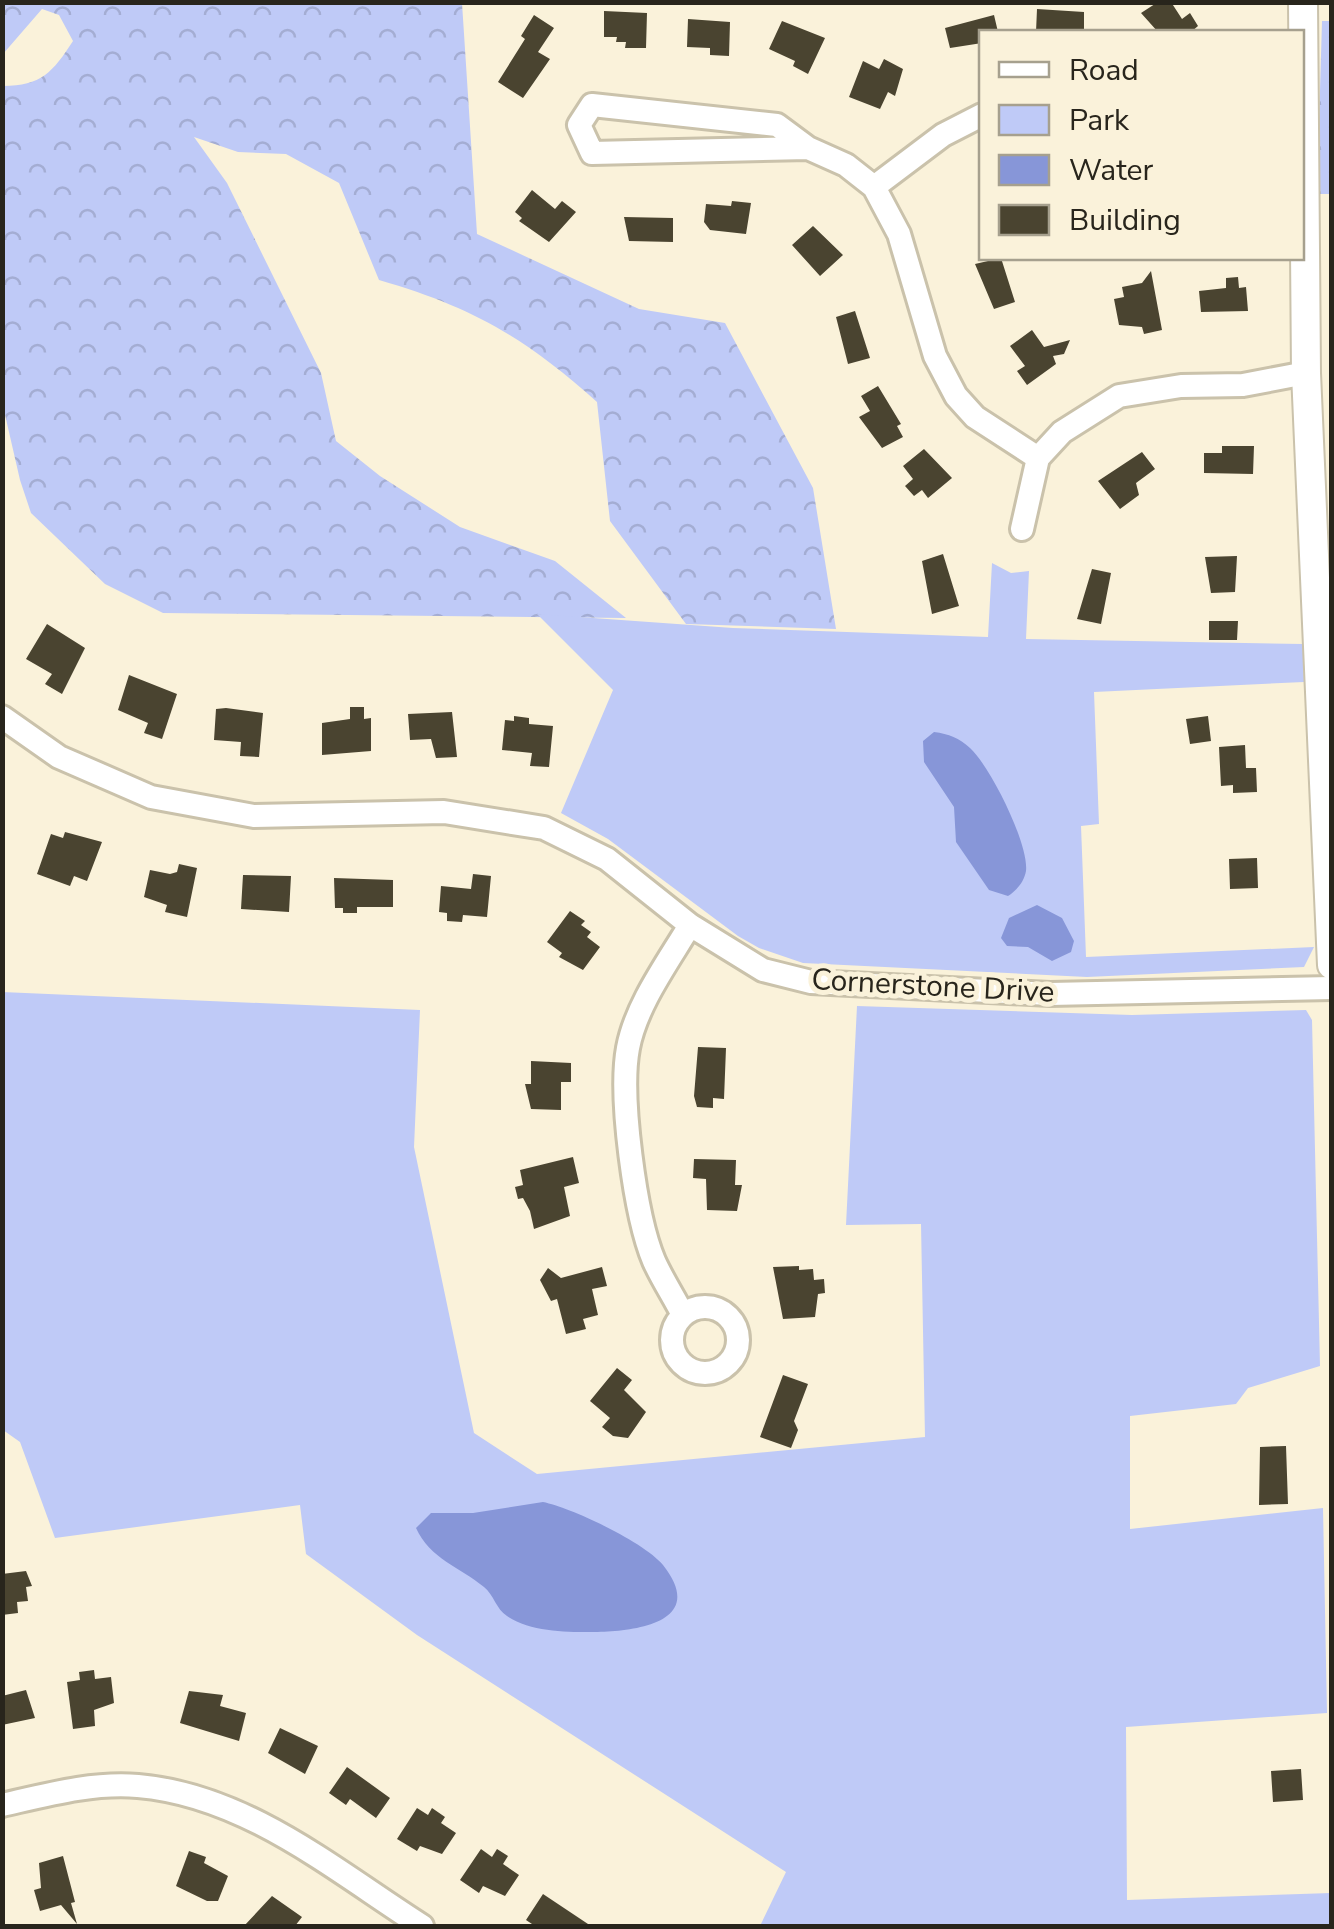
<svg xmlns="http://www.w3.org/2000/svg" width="1334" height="1929" font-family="'Nunito Sans',sans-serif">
<defs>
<pattern id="forest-crowns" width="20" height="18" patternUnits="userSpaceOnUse" patternTransform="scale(2.5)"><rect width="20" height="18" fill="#bfcaf7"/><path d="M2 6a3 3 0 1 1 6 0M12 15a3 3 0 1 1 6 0" fill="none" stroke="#a4add3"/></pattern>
</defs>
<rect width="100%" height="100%" fill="#faf2da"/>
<!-- forest -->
<path fill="url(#forest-crowns)" d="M3 3H462L477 234 639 309 725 323 813 488 836 629 686 624 610 521 597 402C524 337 472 307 379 280L339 183 286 154 238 152 194 137 227 183 321 373 336 441 380 476 460 527 555 561 626 618 163 613 105 584 31 513 20 480 3 406V86C41 86 53 72 73 41L59 15 42 9 3 54Z
M1322 21H1331V194H1317Z"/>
<!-- green -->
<path fill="#bfcaf7" d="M992 563 1011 573 1029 571 1026 639 1303 644 1304 682 1094 692 1099 824 1081 826 1086 957 1314 947 1304 967 1087 977 803 963 759 948 738 936 608 839 561 813 613 690 537 614 733 628 988 637Z
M2 992 420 1010 414 1147 474 1433 537 1474 925 1437 921 1224 846 1225 857 1006 1132 1015 1306 1010 1312 1020 1320 1366 1248 1388 1236 1404 1130 1416V1529L1323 1508 1327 1713 1126 1727 1127 1900 1331 1893V1926H760L786 1872 417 1635 306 1554 300 1505 55 1538 20 1442 3 1430Z"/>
<!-- water -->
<path fill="#8796d8" d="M934 732C949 734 959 738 970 748 990 766 1029 844 1026 871 1024 882 1017 890 1008 896L989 890 956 842 954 807 924 762 923 741Z
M1037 905 1062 918 1074 941 1071 952 1052 961 1028 947 1007 946 1001 938 1009 918Z
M543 1502C572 1508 644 1542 663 1565 711 1626 626 1632 589 1632 563 1632 529 1631 507 1616 496 1609 494 1595 484 1587 460 1567 430 1559 416 1528L431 1513H473Z"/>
<!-- building -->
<path fill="#4a4430" d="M1158 2H1171L1182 19 1190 13 1198 26 1191 32H1158L1141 13Z
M1037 9 1084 12V32H1036Z
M604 11 647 13 646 48H625L626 42H616L617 37H604Z
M534 15 554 28 538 52 550 59 523 98 498 82 525 39 521 36Z
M994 15 998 32H982V43L950 48 945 28Z
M688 19 730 22 729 56 710 55V48L687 47Z
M782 21 825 38 808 74 793 66 795 61 769 49Z
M884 59 903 69 895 96 888 92 880 109 849 97 863 61 879 69Z
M532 190 555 209 562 201 576 212 549 242 519 221 522 218 515 212Z
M732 201 751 203 746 234 710 230 704 222 706 204 731 206Z
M624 217 673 218V242L629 241Z
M813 226 843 255 820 276 792 245Z
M1001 258 1015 302 994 309 975 264Z
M1151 271 1162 330 1144 334 1142 327 1119 325 1114 299 1124 297 1122 287 1142 283Z
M1238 277 1239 288 1246 287 1248 311 1201 312 1199 291 1226 288V278Z
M855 311 870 358 848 364 836 317Z
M1032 330 1044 347 1070 340 1064 354 1053 356 1056 364 1027 385 1017 371 1025 366 1010 346Z
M878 386 901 424 897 426 903 437 882 448 859 417 870 411 861 396Z
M1222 446H1254L1253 474 1204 473V453H1222Z
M924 449 952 478 928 498 922 490 914 496 905 486 913 479 903 466Z
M1142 452 1155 469 1136 483 1139 495 1120 509 1098 481Z
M943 554 959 606 932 614 922 561Z
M1237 556 1235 592 1211 593 1205 557Z
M1092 569 1111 573 1101 624 1077 619Z
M1209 621H1238L1237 640H1209Z
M47 624 85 648 62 694 45 684 52 674 26 659Z
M129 675 177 694 162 739 144 733 148 723 118 710Z
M350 707H364V719L371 718V751L322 755V723L350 719Z
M226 708 263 713 259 757 240 756 241 742 214 740 216 709Z
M452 712 457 757 436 758 431 739 410 740 408 714Z
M514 716 529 718V724L553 726 549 767 530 766 532 753 502 750 505 720 514 721Z
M1208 716 1211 741 1190 744 1186 719Z
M1245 745 1246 768H1256L1257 792 1233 793V785L1221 786 1219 747Z
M65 832 102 842 87 881 74 876 70 886 37 874 51 834 63 838Z
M1257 858 1258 888 1230 889 1229 859Z
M179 864 197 868 187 917 165 912 167 905 144 897 150 870 170 874 177 872Z
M473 874 491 876 487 917 463 915 462 922 447 921V913L439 912 441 886 471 889Z
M243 875 291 876 289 912 241 909Z
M334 878 393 880V907H357V913H343V908H335Z
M570 911 585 921 581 925 591 932 587 937 600 947 583 970 559 957 562 953 547 942Z
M698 1047 726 1048 724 1099 713 1098V1108L697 1107 694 1096Z
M531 1061 571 1063V1082H561V1110L531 1109 525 1084H531Z
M573 1157 579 1183 564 1187 570 1216 534 1229 530 1211 523 1198 518 1199 515 1187 523 1185 520 1170Z
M694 1159 736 1160 735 1185H742L737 1211 707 1210 706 1179 693 1178Z
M799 1266V1270L813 1269 814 1280 824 1279 825 1293 818 1294 815 1317 783 1319 773 1267Z
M602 1267 607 1286 592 1289 598 1315 583 1319 586 1329 566 1334 557 1299 551 1301 540 1280 548 1268 561 1278Z
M617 1368 632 1380 624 1390 646 1412 628 1438 613 1436 602 1427 610 1418 590 1401Z
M783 1375 808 1384 794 1421 798 1430 791 1448 760 1437Z
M1286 1446 1288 1504 1259 1505 1260 1447Z
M26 1571 32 1586 26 1587 28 1601 17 1602 18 1613 2 1615V1574Z
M94 1670 95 1679 111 1677 114 1703 94 1710 95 1726 73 1729 67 1682 80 1680 79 1672Z
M26 1690 35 1718 2 1725V1696Z
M189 1691 223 1695 220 1706 246 1713 239 1741 180 1723Z
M280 1728 318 1746 305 1774 268 1753Z
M347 1767 390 1798 376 1818 350 1799 346 1805 329 1793Z
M1301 1769 1303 1800 1273 1802 1271 1771Z
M417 1808 428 1815 432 1808 445 1817 441 1823 456 1833 442 1854 420 1846 417 1851 397 1839Z
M481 1849 492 1857 497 1849 508 1856 503 1864 519 1875 505 1896 483 1886 479 1893 460 1880Z
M189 1851 206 1857 204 1863 228 1876 218 1901H207L176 1886Z
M63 1856 75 1902 71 1903 77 1924 61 1905 40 1911 34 1890 41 1888 39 1863Z
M543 1894 591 1926H535L526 1920Z
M272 1896 302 1917 295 1926H244Z"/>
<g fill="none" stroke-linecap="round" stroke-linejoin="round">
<!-- minor casing -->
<g stroke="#cac2ab" stroke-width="28">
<path id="minor" d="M808 148 592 153 579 125 592 105 777 125 808 148 846 165 874 187 899 234 935 356 956 396 975 417 1038 458
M874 187 943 135 982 115
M1022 529 1038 458 1062 432 1119 396 1181 386 1243 385 1306 373
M2 717 59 757 151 797 254 816 444 812 544 828 607 859 690 925 763 970 811 982 1050 994 1332 988
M672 1340a33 33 0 1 1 66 0a33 33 0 1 1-66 0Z
M683 1315C674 1297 662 1279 654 1261 635 1216 619 1096 628 1048 636 1005 668 962 690 925
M2 1805C46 1795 93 1782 138 1786 246 1795 334 1870 422 1926"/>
</g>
<!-- major casing -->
<g stroke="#cac2ab" stroke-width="32">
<path id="major" d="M1303 2 1306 373 1332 965"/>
</g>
<!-- minor -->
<use href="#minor" stroke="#fff" stroke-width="22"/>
<!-- major -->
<use href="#major" stroke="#fff" stroke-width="28"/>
</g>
<g text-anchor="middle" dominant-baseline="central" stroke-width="10" stroke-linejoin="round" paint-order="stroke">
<!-- street labels -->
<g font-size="30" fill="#28251c" stroke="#faf2da">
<text transform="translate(933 986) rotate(3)">Cornerstone Drive</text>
</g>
</g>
<!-- border -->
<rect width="1334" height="1929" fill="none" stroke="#28251c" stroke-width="10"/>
<!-- legend -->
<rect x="979" y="30" width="325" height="230" fill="#faf2da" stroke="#a6a08e" stroke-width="2.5"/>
<rect x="999" y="62" width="50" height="15" fill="#ffffff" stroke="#a6a08e" stroke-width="2.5"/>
<text x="1069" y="80" font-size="30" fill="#28251c">Road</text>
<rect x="999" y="105" width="50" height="30" fill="#bfcaf7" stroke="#a6a08e" stroke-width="2.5"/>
<text x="1069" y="130" font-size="30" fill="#28251c">Park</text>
<rect x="999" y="155" width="50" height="30" fill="#8796d8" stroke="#a6a08e" stroke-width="2.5"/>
<text x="1069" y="180" font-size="30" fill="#28251c">Water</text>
<rect x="999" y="205" width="50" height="30" fill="#4a4430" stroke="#a6a08e" stroke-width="2.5"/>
<text x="1069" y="230" font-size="30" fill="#28251c">Building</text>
</svg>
